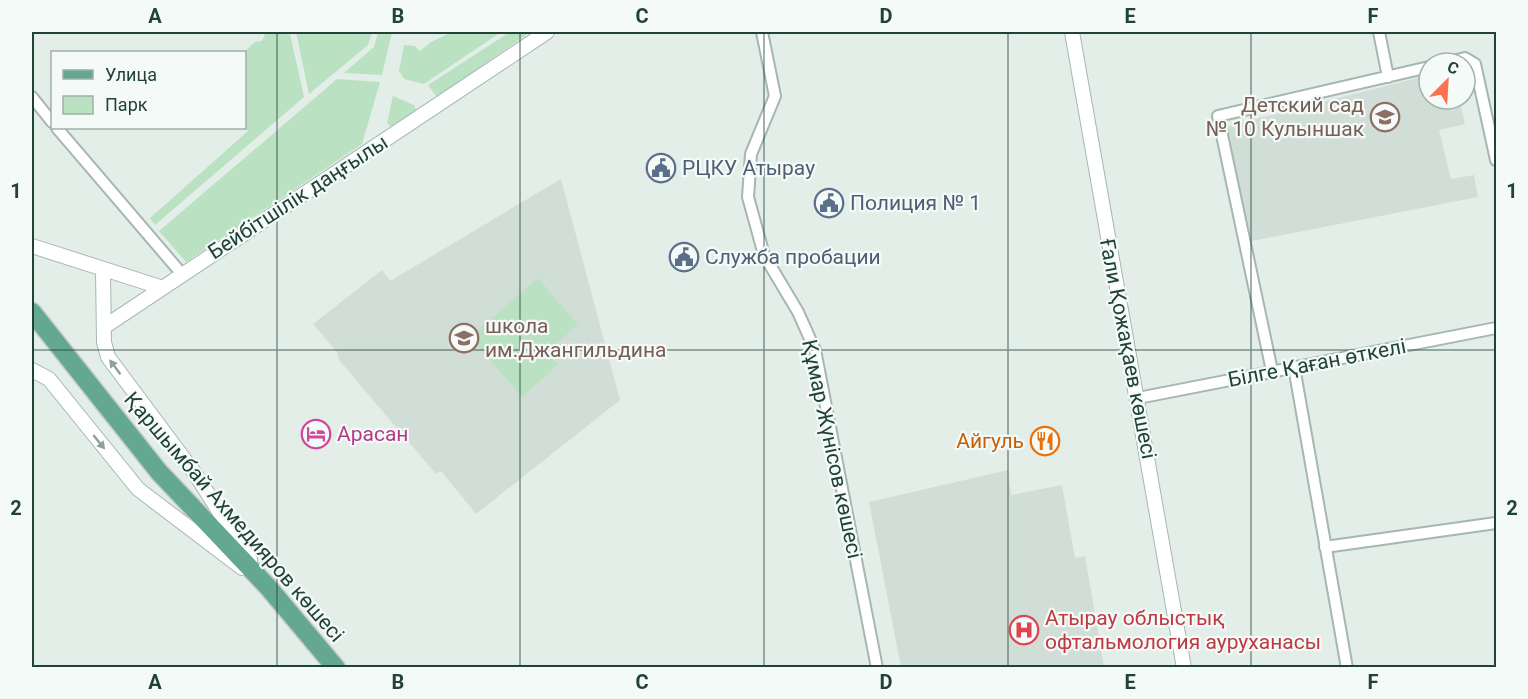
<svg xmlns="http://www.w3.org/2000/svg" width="1528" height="699" font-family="Roboto,sans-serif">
<rect width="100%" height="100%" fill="#e3eee9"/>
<!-- built -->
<path fill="#d1ded7" d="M1429 75V99H1459L1465 124 1439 130 1451 179 1474 175 1478 197 1252 241 1224 127Z
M561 179 620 400 476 514 441 471 436 474 339 360 337 352 313 324 382 270 390 281Z
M1008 470 1011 495 1062 485 1075 558 1085 556 1104 667H901L869 502Z"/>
<!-- green -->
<path fill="#bae1c2" d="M266 32 290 34 304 97 155 225 150 218 248 131 245 126 244 52 255 42 262 41Z
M296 32H372L368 45 309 94Z
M378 32H392L382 75 344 73 374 47Z
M452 32H501L424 84 404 79 399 71 404 45 415 46 420 51 431 42Z
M510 32H530L437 97 428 85Z
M337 79 380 82 362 144 186 262 159 231Z
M393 96 414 105 416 110 391 127 387 123Z
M538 278 578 325 546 352 558 365 522 397 470 337Z"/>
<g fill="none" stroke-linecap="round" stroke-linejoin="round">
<!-- minor casing -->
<g stroke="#a5b7b0" stroke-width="14">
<path id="minor" d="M762 32 775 96 751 154 748 197 764 255 798 312 815 350 877 668
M1379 32 1388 77
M1445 63 1465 58 1475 64 1496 160
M32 97 52 122
M57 128 181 273
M1294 367 1347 668
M1272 371 1218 116 1429 67
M1138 398 1496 328
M1325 547 1496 523"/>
</g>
<!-- tertiary casing -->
<g stroke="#a5b7b0" stroke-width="16">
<path id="tertiary" d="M1072 32 1184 668
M32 246 160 287
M103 271 104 342 108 357 196 475 250 560
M104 327 547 32
M32 370 49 379 138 489 242 568"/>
</g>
<!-- primary casing -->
<g stroke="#c1cac7" stroke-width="21">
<path id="primary" d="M32 312 159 472 268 587 336 668"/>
</g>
<!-- minor -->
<use href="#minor" stroke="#fff" stroke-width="10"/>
<!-- tertiary -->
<use href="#tertiary" stroke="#fff" stroke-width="14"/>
<!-- primary -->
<use href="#primary" stroke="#64a892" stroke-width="18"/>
</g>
<!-- one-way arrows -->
<defs><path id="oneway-solid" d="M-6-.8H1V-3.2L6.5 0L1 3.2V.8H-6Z" transform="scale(1.5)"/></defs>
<g fill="#90a09b">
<use href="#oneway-solid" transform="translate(115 367) rotate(-127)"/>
<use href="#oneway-solid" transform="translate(99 442) rotate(51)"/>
</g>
<!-- grid -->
<path fill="none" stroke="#214237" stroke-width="1.5" stroke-opacity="0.55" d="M277 32V668M520 32V668M764 32V668M1008 32V668M1251 32V668M32 350H1496"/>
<!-- icons -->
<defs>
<g id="school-ring" transform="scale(1.5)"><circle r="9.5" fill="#f4faf7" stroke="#8d6e63" stroke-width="1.5"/><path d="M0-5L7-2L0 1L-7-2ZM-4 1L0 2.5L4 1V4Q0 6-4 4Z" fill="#8d6e63"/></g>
<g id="civic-ring" transform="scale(1.5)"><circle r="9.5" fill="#f4faf7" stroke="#5c6f8a" stroke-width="1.5"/><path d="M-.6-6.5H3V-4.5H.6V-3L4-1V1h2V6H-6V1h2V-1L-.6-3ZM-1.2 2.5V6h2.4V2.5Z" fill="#5c6f8a"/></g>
<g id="hotel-ring" transform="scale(1.5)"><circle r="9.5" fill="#f4faf7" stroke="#d1479c" stroke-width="1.5"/><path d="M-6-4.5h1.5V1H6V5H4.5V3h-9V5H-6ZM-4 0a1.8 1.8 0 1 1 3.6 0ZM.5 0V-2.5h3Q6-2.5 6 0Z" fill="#d1479c"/></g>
<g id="restaurant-ring" transform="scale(1.5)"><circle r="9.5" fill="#f4faf7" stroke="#e8710a" stroke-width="1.5"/><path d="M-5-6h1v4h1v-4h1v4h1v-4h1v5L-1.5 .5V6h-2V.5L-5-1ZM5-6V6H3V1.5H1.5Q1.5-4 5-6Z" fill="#e8710a"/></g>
<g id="hospital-ring" transform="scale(1.5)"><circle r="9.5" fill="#f4faf7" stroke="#e0444e" stroke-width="1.5"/><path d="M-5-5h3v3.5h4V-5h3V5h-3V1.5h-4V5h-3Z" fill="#e0444e"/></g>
</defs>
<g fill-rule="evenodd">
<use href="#school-ring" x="1385" y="117"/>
<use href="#civic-ring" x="661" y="168"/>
<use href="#civic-ring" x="829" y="203"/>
<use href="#civic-ring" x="684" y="257"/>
<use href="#school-ring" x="464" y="338"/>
<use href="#hotel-ring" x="316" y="434"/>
<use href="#restaurant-ring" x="1045" y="441"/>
<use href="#hospital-ring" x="1024" y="630"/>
</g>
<g text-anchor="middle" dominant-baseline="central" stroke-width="4.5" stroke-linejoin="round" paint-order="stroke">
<!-- education labels -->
<g font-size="21" fill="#785e54" stroke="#f4faf7" text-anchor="end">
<text x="1364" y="105">Детский сад<tspan x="1364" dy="24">№ 10 Кулыншак</tspan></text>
<text x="485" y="326" text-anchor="start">школа<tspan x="485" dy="24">им.Джангильдина</tspan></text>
</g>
<!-- service labels -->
<g font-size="21" fill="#4e5e75" stroke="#f4faf7" text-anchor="start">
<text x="682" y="168">РЦКУ Атырау</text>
<text x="850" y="203">Полиция № 1</text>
<text x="705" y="257">Служба пробации</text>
</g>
<!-- street labels -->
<g font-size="21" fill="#214237" stroke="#f4faf7">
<text transform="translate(298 197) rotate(-33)">Бейбітшілік даңғылы</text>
<text transform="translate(1128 349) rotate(79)">Ғали Қожақаев көшесі</text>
<text transform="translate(1317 363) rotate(-11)">Білге Қаған өткелі</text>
<text transform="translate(832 449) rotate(78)">Құмар Жүнісов көшесі</text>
<text transform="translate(234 517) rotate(49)">Қаршымбай Ахмедияров көшесі</text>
</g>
<!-- hotel labels -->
<g font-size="21" fill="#b23c85" stroke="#f4faf7" text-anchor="start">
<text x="337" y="434">Арасан</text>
</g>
<!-- food labels -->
<g font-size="21" fill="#c56008" stroke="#f4faf7" text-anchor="end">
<text x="1024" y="441">Айгуль</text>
</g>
<!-- health labels -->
<g font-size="21" fill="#be3a42" stroke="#f4faf7" text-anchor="start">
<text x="1045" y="618">Атырау облыстық<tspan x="1045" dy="24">офтальмология ауруханасы</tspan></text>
</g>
</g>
<!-- border -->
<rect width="1528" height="699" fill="none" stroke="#f4faf7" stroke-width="66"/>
<!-- legend -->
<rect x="51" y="51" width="195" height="78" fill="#f4faf7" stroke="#a0b0aa" stroke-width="1.5"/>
<rect x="63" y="70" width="30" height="9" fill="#64a892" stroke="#a0b0aa" stroke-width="1.5"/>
<text x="105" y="81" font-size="18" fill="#214237">Улица</text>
<rect x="63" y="96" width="30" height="18" fill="#bae1c2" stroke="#a0b0aa" stroke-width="1.5"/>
<text x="105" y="111" font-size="18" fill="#214237">Парк</text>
<!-- north arrow -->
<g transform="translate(1447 81) rotate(24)"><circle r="28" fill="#f4faf7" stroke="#a0b0aa" stroke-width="1.5"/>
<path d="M0-4.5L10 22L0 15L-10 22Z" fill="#fe7051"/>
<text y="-9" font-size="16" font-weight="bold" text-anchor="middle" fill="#214237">С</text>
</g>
<rect x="33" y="33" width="1462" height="633" fill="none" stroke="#214237" stroke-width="2"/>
<g font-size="20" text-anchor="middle" font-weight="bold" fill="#214237">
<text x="155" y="23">A</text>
<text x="398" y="23">B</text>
<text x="642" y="23">C</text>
<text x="886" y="23">D</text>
<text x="1130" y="23">E</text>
<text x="1373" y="23">F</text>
<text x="16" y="198">1</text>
<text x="1512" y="198">1</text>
<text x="16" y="515">2</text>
<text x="1512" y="515">2</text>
<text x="155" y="689">A</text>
<text x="398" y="689">B</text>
<text x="642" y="689">C</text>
<text x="886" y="689">D</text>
<text x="1130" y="689">E</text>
<text x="1373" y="689">F</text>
</g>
</svg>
